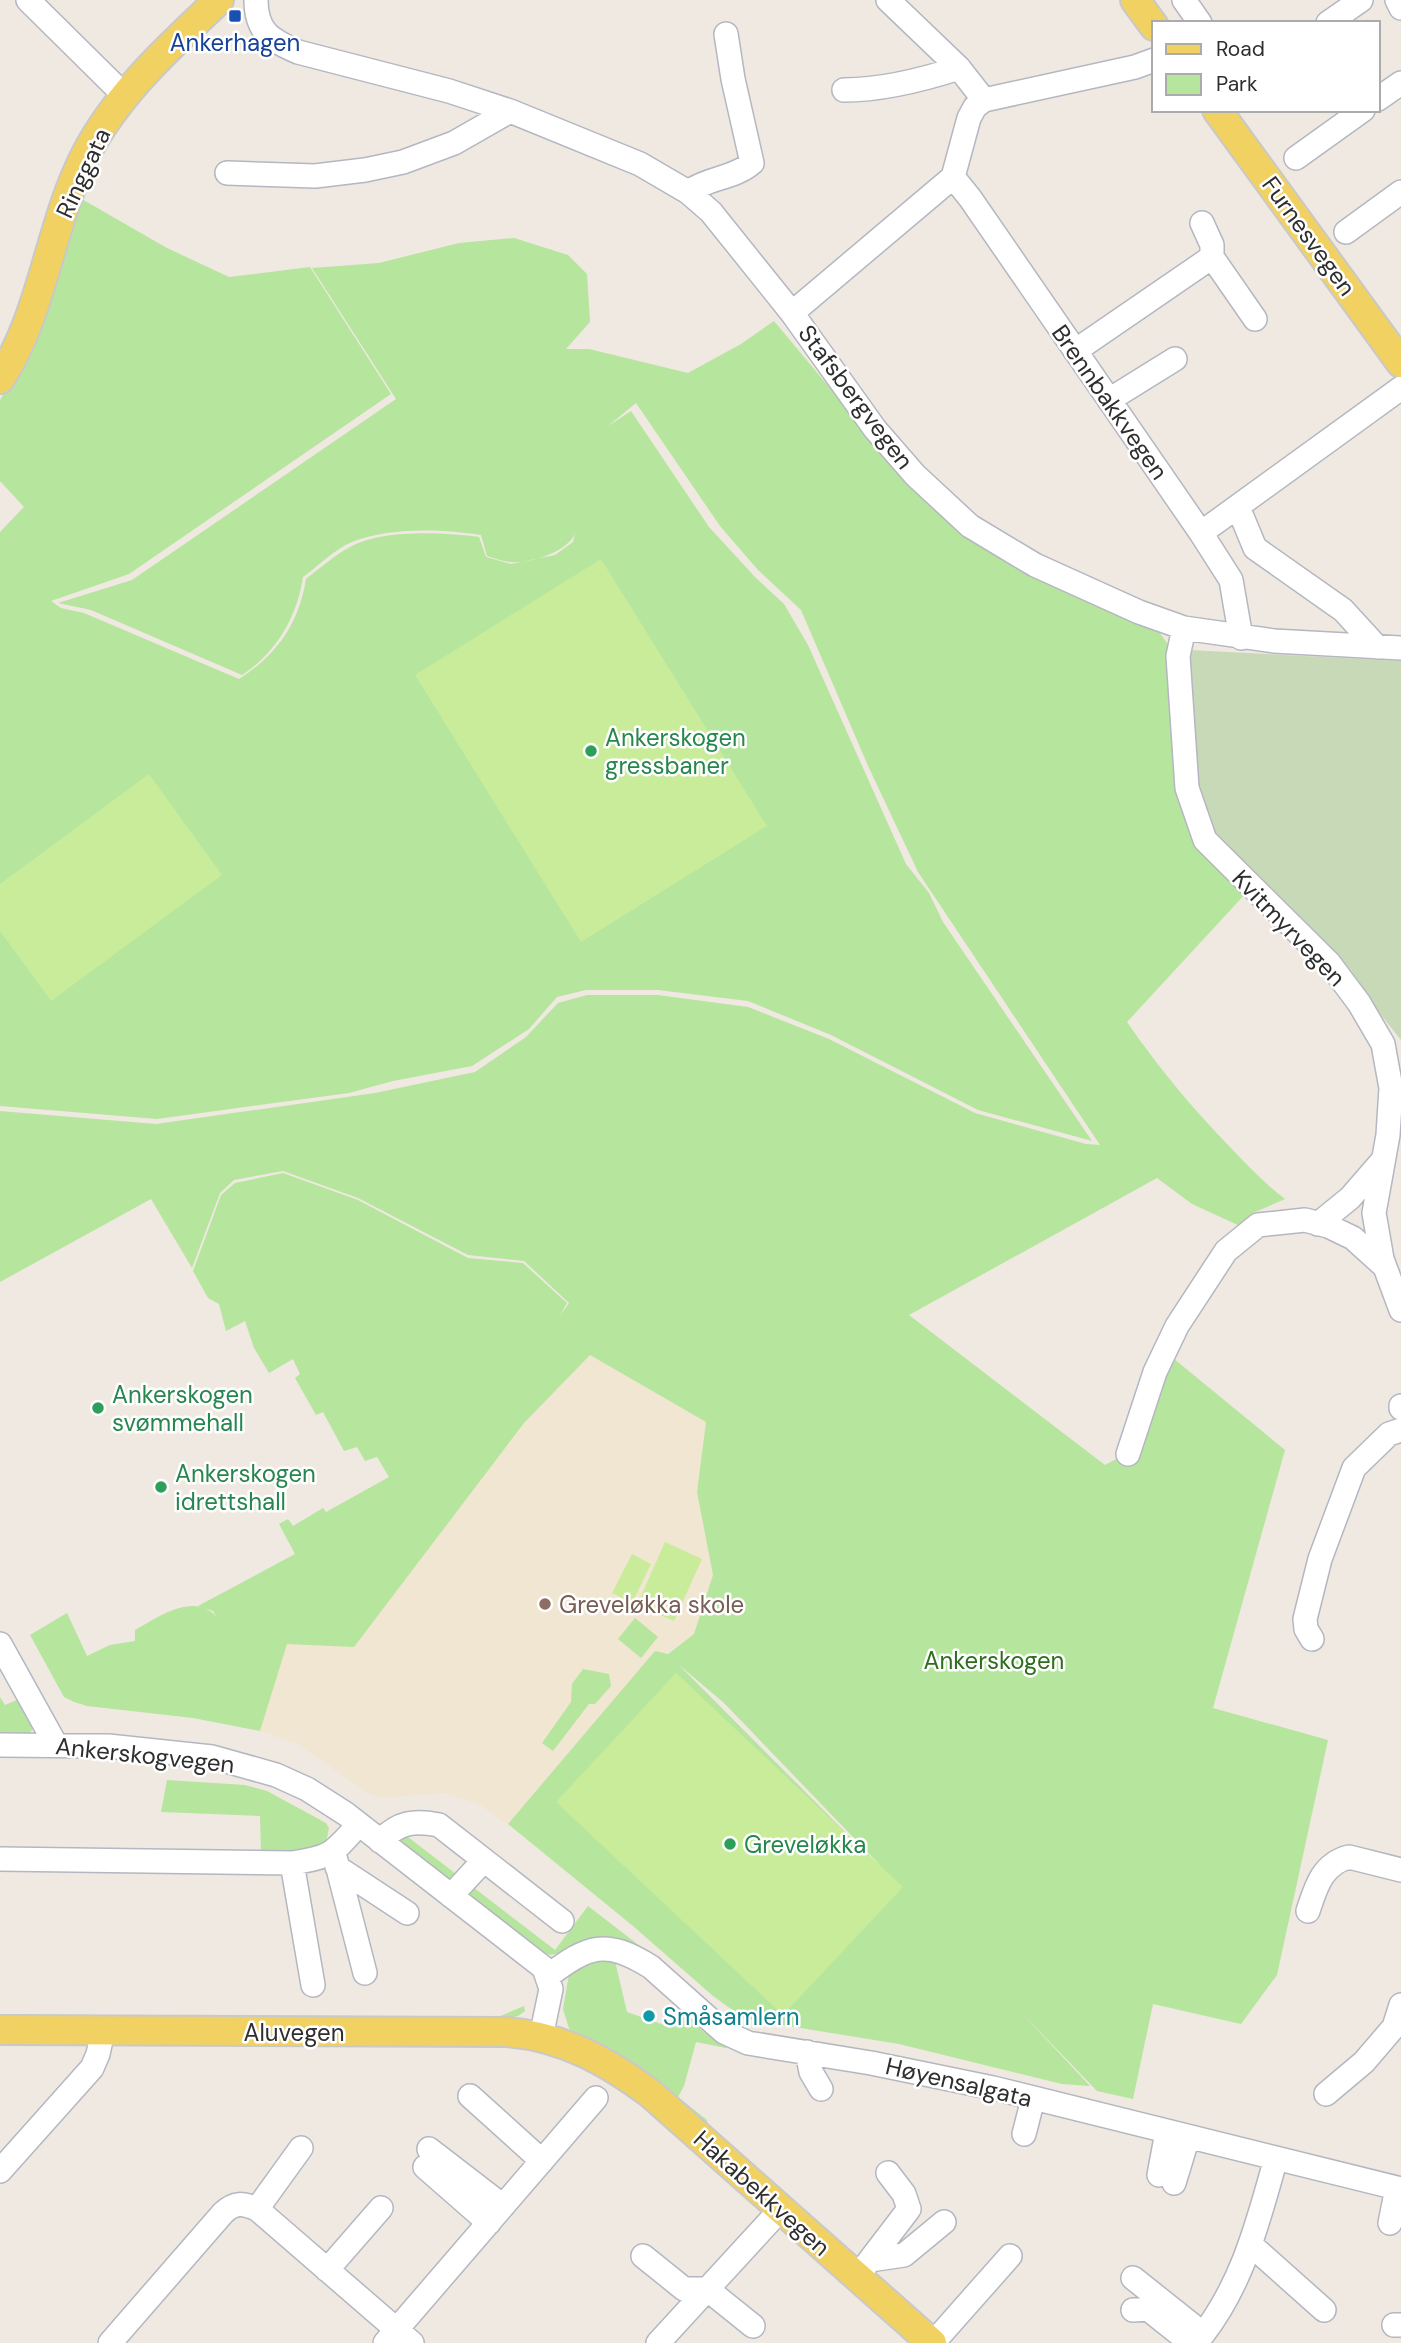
<svg xmlns="http://www.w3.org/2000/svg" width="1401" height="2343" font-family="'DM Sans',sans-serif">
<rect width="100%" height="100%" fill="#efe9e1"/>
<!-- education -->
<path fill="#f0e6d1" d="M590 1355 706 1422 697 1492 713 1575 694 1634 658 1659 507 1824 479 1804 444 1793 381 1798 366 1792 298 1744 260 1731 287 1644 524 1423Z"/>
<!-- green -->
<path fill="#b6e59e" fill-rule="evenodd" d="M80 198 167 248 229 277 310 267 391 394 129 574 51 601 61 608 84 613 239 679C277 655 299 623 306 579 320 568 335 555 350 547 381 529 445 532 479 537L486 557 511 564 555 555 573 542 575 534C567 552 529 564 510 562 502 561 494 558 487 556L481 535C442 529 389 527 352 542 335 549 318 566 303 577 297 617 276 653 242 675L91 610 58 603 132 580 396 399 312 268 379 263 459 243 514 238 568 255 587 274 590 322 566 349H589L688 373 741 344 774 321 895 466 969 539 1151 621 1167 643 1183 762 1247 892 1127 1022C1158 1067 1192 1108 1230 1147 1248 1166 1265 1184 1285 1199L1253 1213 1240 1226 1192 1204 1157 1178 909 1315 1105 1465 1139 1447 1168 1354 1285 1450 1213 1708 1328 1740 1277 1975 1241 2024 1153 2004 1133 2099 1097 2091 1018 2009 1090 2086 1062 2084 899 2044 745 2019 713 1996 633 1926 508 1824 655 1651 668 1654 694 1634 713 1575 697 1492 706 1422 590 1355 524 1423 354 1647 287 1644 260 1731 193 1718 87 1706 74 1702 64 1697 30 1635 67 1613 87 1656 110 1645 135 1641V1630C158 1617 193 1592 216 1616L213 1611 198 1606 295 1554 279 1524 288 1519 293 1526 323 1508 326 1512 389 1477 377 1457 365 1461 357 1447 344 1451 323 1412 316 1415 295 1378 300 1374 293 1359 269 1373 254 1348 245 1321 226 1331 219 1304 208 1298 193 1271 221 1195 235 1183 283 1173 358 1200 468 1258 523 1263 567 1303 559 1317 569 1303 524 1261 468 1255 358 1198 283 1171 234 1180 220 1193 192 1268 151 1199 0 1282V1111L156 1124 375 1093 475 1072 526 1037 558 1003 587 995H658L748 1007 829 1039 975 1113 1086 1144 1100 1145 918 872 869 768 801 610 758 570 720 526 636 403 608 426 631 411 709 527 755 577 784 604 808 645 906 864 929 893 943 922 1092 1141 978 1110 831 1035 748 1001 658 990H586L557 997 529 1029 472 1066 393 1081 349 1093 157 1119 0 1106V532L24 507 0 481V400L31 345ZM678 1664 724 1703 878 1863 877 1864Z
M635 1618 658 1637 641 1658 618 1639Z
M583 1669 609 1674 611 1686 595 1704H589L553 1751 542 1743 571 1702 572 1684Z
M0 1697 5 1705 19 1699 34 1726 30 1733H0Z
M167 1780 245 1785 267 1791 326 1823 329 1828 326 1843 307 1849 261 1852 260 1816 161 1812Z
M391 1824 555 1950 588 1906 645 1950C636 1946 625 1939 615 1938 586 1933 564 1959 547 1954L394 1837Z
M602 1959 615 1961 627 2012 667 2026 680 2017H688L704 2032 726 2046V2048L696 2042 684 2086 678 2097 707 2120 708 2125 609 2049 573 2034 569 2028 563 2009 569 1974 580 1965Z
M524 2006 525 2011 518 2016 495 2021 0 2018V2014L385 2018 498 2017Z"/>
<!-- cemetery -->
<path fill="#c8d9b8" d="M1190 650 1401 661V1040L1377 1010 1350 969 1221 846 1211 826 1198 792 1185 680Z"/>
<!-- pitch -->
<path fill="#c9ec9a" d="M601 559 767 826 581 942 415 675Z
M149 774 222 875 51 1001 0 931V884Z
M665 1542 702 1559 674 1621 637 1605Z
M632 1554 651 1564 632 1603 612 1593Z
M676 1673 903 1887 783 2015 556 1802Z"/>
<g fill="none" stroke-linecap="round" stroke-linejoin="round">
<!-- minor casing -->
<g stroke="#b4b7c1" stroke-width="26">
<path id="minor" d="M28 0 124 95
M256 0C256 32 271 40 298 52L449 91 510 111 640 164 688 192 711 212 792 313 875 429 915 475 970 526 1035 565 1139 612 1184 628 1274 641 1401 648
M888 0 959 68 984 100
M1184 0 1200 23
M1397 0 1401 8
M1328 23 1361 0
M844 90C882 90 922 80 959 68
M1378 99 1401 83
M1296 158 1363 110
M227 173 315 176 365 170 403 162 454 143 510 111
M953 177 970 198 1201 533 1231 580 1241 638
M688 192C707 178 735 178 752 163L733 79 726 34
M1202 223 1212 245V257L1255 319
M1346 232 1401 192
M792 313 953 177 969 118 975 107 984 100 1135 67 1154 60
M1075 351 1212 257
M1109 400 1175 359
M1238 507 1255 548 1343 610 1377 647
M1201 533 1401 388
M1184 628 1178 656 1187 788 1205 840 1329 963 1359 1003 1383 1044 1391 1088 1388 1135 1374 1213 1382 1259 1401 1310
M1318 1224 1350 1198 1383 1160
M1401 1406V1408
M1128 1454 1155 1372 1177 1326 1226 1251 1258 1225 1305 1220 1328 1226 1353 1238 1384 1266
M1312 1639 1306 1629 1305 1619 1320 1559 1354 1468 1389 1434 1401 1430
M0 1644 56 1745
M0 1745 108 1746 212 1757 276 1775 307 1789 346 1814 544 1968 551 1989 541 2037
M380 1841C399 1822 414 1820 439 1825L562 1921
M334 1853 365 1973
M0 1859 292 1863C332 1857 332 1854 359 1824
M292 1863 313 1985
M337 1867 407 1913
M451 1896 484 1860
M1308 1911C1316 1887 1322 1864 1349 1857L1401 1870
M548 1976C588 1946 605 1938 651 1967L724 2032 748 2043 871 2063 993 2088 1401 2189
M807 2052 811 2072 821 2089
M1326 2094 1364 2062 1394 2027 1401 2005
M470 2096 542 2161
M1024 2134 1033 2099
M429 2149 503 2206
M425 2167 489 2223
M0 2171 92 2068 98 2054 103 2031
M1159 2175 1167 2132
M1174 2183 1188 2137
M257 2209 301 2148
M1390 2223 1397 2188
M1251 2245 1324 2310
M643 2256 684 2289H707L753 2326
M870 2260 909 2209 904 2194 888 2173
M327 2270 381 2208
M856 2278 870 2260 904 2255 944 2222
M1133 2310 1148 2309 1182 2336 1200 2339 1192 2325 1133 2278
M1394 2325H1401
M110 2343 223 2213C235 2202 242 2203 257 2209L412 2343
M385 2343 596 2098
M658 2343 780 2210
M933 2343 1010 2256
M1196 2343C1241 2290 1258 2223 1276 2158"/>
</g>
<!-- major casing -->
<g stroke="#c9c9c9" stroke-width="32">
<path id="major" d="M1135 0 1154 26
M1217 110 1401 363
M0 379C44 311 49 226 86 154 117 94 170 46 219 0
M0 2030 506 2032C562 2036 607 2061 651 2094L932 2343"/>
</g>
<!-- minor -->
<use href="#minor" stroke="#fff" stroke-width="23"/>
<!-- major -->
<use href="#major" stroke="#f2d163" stroke-width="28"/>
</g>
<!-- markers -->
<rect fill="#1a4fb4" stroke="#fff" stroke-width="2.5" x="228" y="9" width="14" height="14" rx="3.5"/>
<g fill="#2e9e5b" stroke="#fff" stroke-width="2.5">
<circle cx="591" cy="751" r="7"/>
<circle cx="98" cy="1408" r="7"/>
<circle cx="161" cy="1487" r="7"/>
<circle cx="730" cy="1844" r="7"/>
</g>
<circle fill="#8d6e63" stroke="#fff" stroke-width="2.5" cx="545" cy="1604" r="7"/>
<circle fill="#0f9aa8" stroke="#fff" stroke-width="2.5" cx="649" cy="2016" r="7"/>
<g text-anchor="middle" dominant-baseline="central" stroke-width="5" stroke-linejoin="round" paint-order="stroke">
<!-- transit labels -->
<g font-size="24" fill="#164399" stroke="#fff">
<text x="235" y="42">Ankerhagen</text>
</g>
<!-- street labels -->
<g font-size="24" fill="#2e2e2e" stroke="#fff">
<text transform="translate(83 173) rotate(-65)">Ringgata</text>
<text transform="translate(1309 236) rotate(54)">Furnesvegen</text>
<text transform="translate(856 397) rotate(53)">Stafsbergvegen</text>
<text transform="translate(1110 402) rotate(55)">Brennbakkvegen</text>
<text transform="translate(1289 928) rotate(46)">Kvitmyrvegen</text>
<text transform="translate(145 1755) rotate(6)">Ankerskogvegen</text>
<text x="294" y="2032">Aluvegen</text>
<text transform="translate(959 2082) rotate(13)">Høyensalgata</text>
<text transform="translate(762 2193) rotate(42)">Hakabekkvegen</text>
</g>
<!-- leisure labels -->
<g font-size="24" fill="#27864d" stroke="#fff" text-anchor="start">
<text x="605" y="737">Ankerskogen<tspan x="605" dy="28">gressbaner</tspan></text>
<text x="112" y="1394">Ankerskogen<tspan x="112" dy="28">svømmehall</tspan></text>
<text x="175" y="1473">Ankerskogen<tspan x="175" dy="28">idrettshall</tspan></text>
<text x="744" y="1844">Greveløkka</text>
</g>
<!-- education labels -->
<g font-size="24" fill="#785e54" stroke="#fff" text-anchor="start">
<text x="559" y="1604">Greveløkka skole</text>
</g>
<!-- park labels -->
<g font-size="24" fill="#2c6e1b" stroke="#fff">
<text x="994" y="1660">Ankerskogen</text>
</g>
<!-- culture labels -->
<g font-size="24" fill="#0d838f" stroke="#fff" text-anchor="start">
<text x="663" y="2016">Småsamlern</text>
</g>
</g>
<!-- legend -->
<rect x="1152" y="21" width="228" height="91" fill="#ffffff" stroke="#ababab" stroke-width="2"/>
<rect x="1166" y="44" width="35" height="10" fill="#f2d163" stroke="#ababab" stroke-width="2"/>
<text x="1216" y="56" font-size="21" fill="#2e2e2e">Road</text>
<rect x="1166" y="74" width="35" height="21" fill="#b6e59e" stroke="#ababab" stroke-width="2"/>
<text x="1216" y="91" font-size="21" fill="#2e2e2e">Park</text>
</svg>
